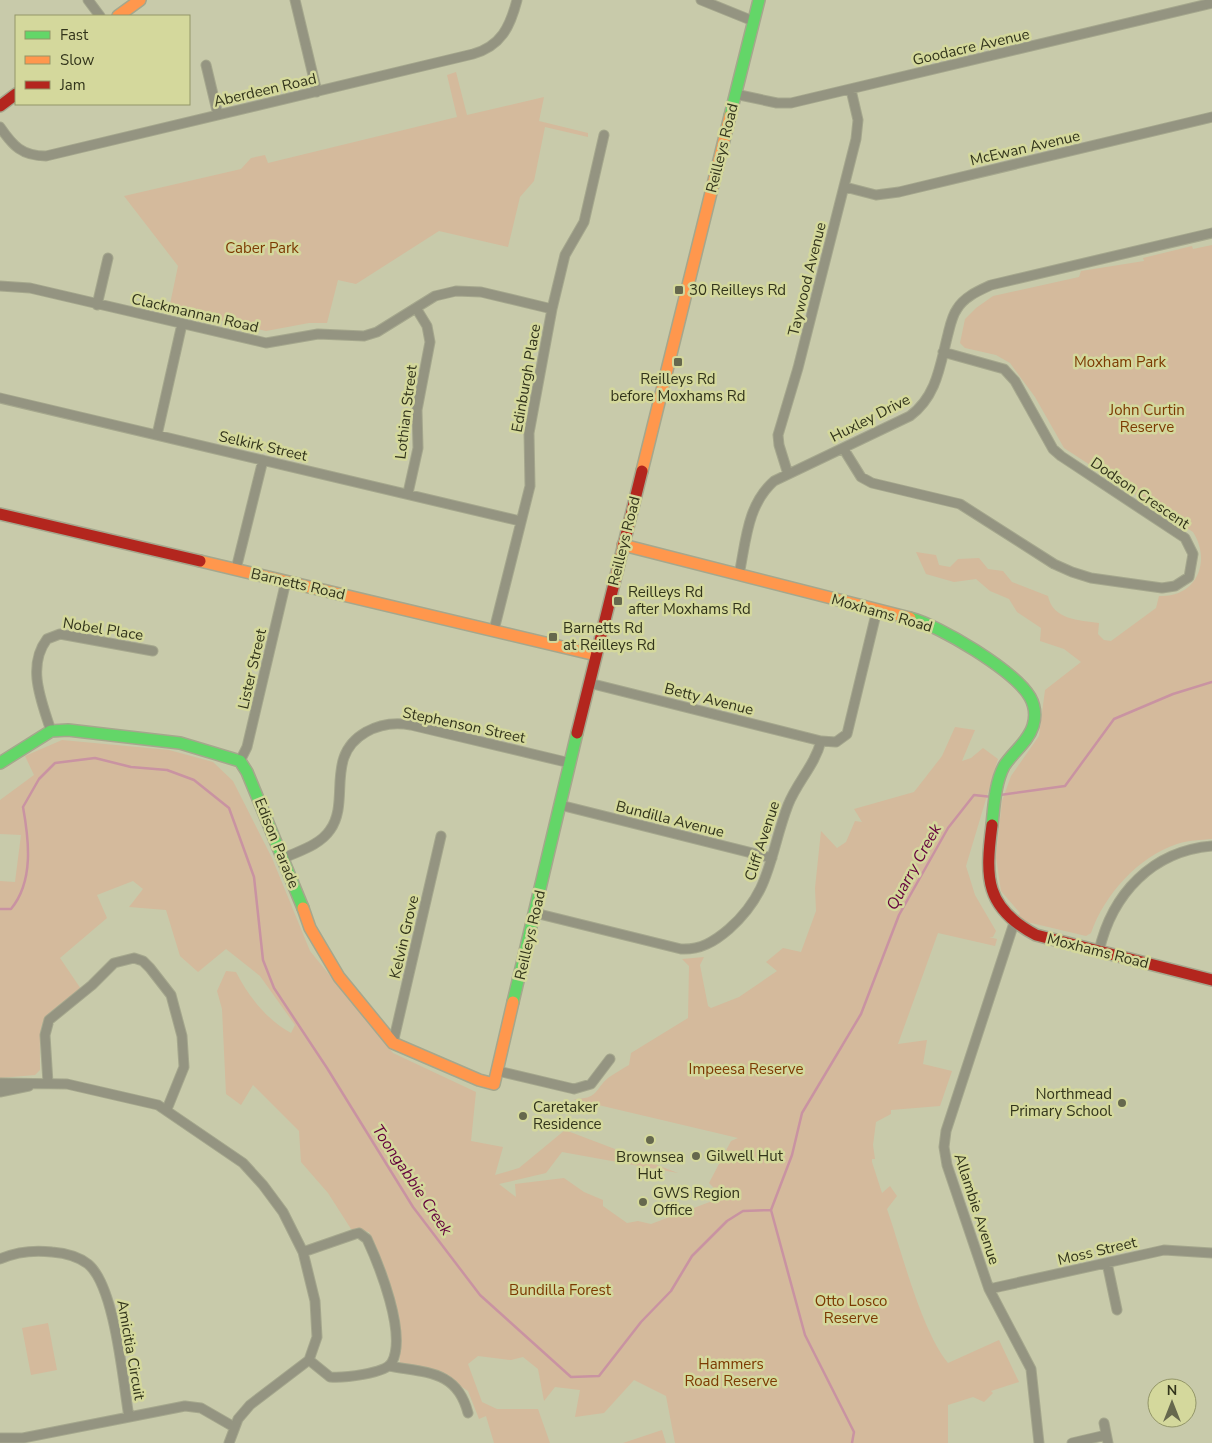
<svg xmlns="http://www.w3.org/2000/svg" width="1212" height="1443" font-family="'Nunito Sans',sans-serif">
<rect width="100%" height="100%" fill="#c8caaa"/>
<!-- green -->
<path fill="#d4ba9c" d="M456 72 467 115 544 97 539 121 588 133V137L545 127 534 181 520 197 508 247 439 231 356 284 338 280 327 323H309L266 331 169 309 178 266 124 196 241 169 251 158 265 155 268 163 457 117 447 75Z
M1212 245V839C1201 840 1188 840 1177 844 1138 857 1104 895 1091 933L1086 936 1027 922 1017 916 1020 913 1001 891 996 857 1002 801 1011 776 1039 736 1045 690 1081 662 1064 649 1040 641 1041 628 1017 612 1009 599 990 591 976 579 954 582 926 574 916 552 936 555 939 565 950 567 958 559 979 558 988 569 1003 571 1012 582 1048 596C1053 620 1079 620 1099 623L1098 634 1104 640 1111 641 1156 608 1159 596C1196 598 1212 562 1193 532L1064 448 1035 397 1010 363 996 355 965 348 960 343 965 319 976 308 993 296 1079 277 1081 271 1144 261 1143 258 1192 246 1193 249Z
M955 727 975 730 962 761 971 758 983 748 998 759 966 866 975 895 996 931 993 937H989L997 939 995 946 938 933 898 1044 927 1040 923 1064 952 1071 940 1106 891 1110V1114L876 1122 873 1145 875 1159H872V1162L882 1193 890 1186 897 1196 887 1209C902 1252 921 1330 948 1363L999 1340 1019 1382 991 1391 993 1393 984 1402 973 1397 948 1405V1443H675L666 1396 634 1380 604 1413 575 1417 580 1390 555 1387 544 1401 538 1369 523 1357 511 1360 478 1356 468 1364 482 1402 497 1409H538L550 1443H494L486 1416 479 1419 468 1391 441 1373 400 1364 396 1306 383 1264 369 1232 351 1229 328 1193 301 1162 299 1131 253 1085 241 1105 226 1094 222 1009 217 991 226 971 236 972C249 997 266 1019 291 1033L295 1025 260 976 226 949 198 972 180 956 166 910 129 907 143 889 133 881 97 895 107 918 60 958 81 989C36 1021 40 1016 40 1070L35 1075 0 1078V881L15 882 21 835 0 834V800L34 775 25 756 62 740 169 750 213 762 233 781 272 858 310 951 393 1053 476 1092 471 1141 503 1147 495 1175 519 1168 565 1130 678 1173 562 1152 546 1173 499 1184 516 1197 515 1184 564 1178 584 1192 603 1200V1206L627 1223 638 1221 651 1224 723 1197 709 1183 731 1141 738 1138 573 1099C599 1099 594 1090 608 1078 615 1073 622 1069 629 1065L631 1053 688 1018 689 966 682 959 704 957 700 965 708 1006 711 1008 739 997 777 971 766 962 783 948 801 952 816 911 815 888 821 831 837 848 846 842 855 821 862 822 854 809 914 792 942 756Z
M48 1323 57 1370 31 1375 22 1328Z
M662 1430 666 1443H623Z"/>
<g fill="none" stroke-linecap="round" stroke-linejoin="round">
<!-- stream -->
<path stroke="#c993a2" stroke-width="2.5" d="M1000 795 1065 786 1114 719 1173 694 1212 682
M0 909H11C34 881 29 840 23 807L39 779 55 763 95 758 131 767 167 770 194 780 229 808 254 877 263 960 274 988 327 1068 413 1207 480 1295 571 1377 599 1376 641 1322 671 1291 692 1256 727 1221 743 1211 771 1210
M771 1210 792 1155 802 1113 861 1014 899 915 948 828 974 795 992 797
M771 1210 805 1335 854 1432 852 1443"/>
<!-- street casing -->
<g stroke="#a5a78d" stroke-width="11">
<path id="street" d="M88 0 100 16
M295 0 317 92
M701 0 753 21
M206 65 218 115
M735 94 777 103H791L1212 3
M0 127C13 146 22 156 46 156L473 54C501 46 510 27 517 0
M845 187 876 195 899 192 1212 117
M0 286 30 288 266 343 318 334 364 336 377 332 435 296 456 291 481 292 552 309
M97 305 108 258
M0 398 520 521
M157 435 182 324
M843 448 861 477 872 483 960 504 1054 564 1072 572 1091 578 1162 588 1175 586 1189 577 1193 554 1185 538 1061 456 1053 449 1015 381 1004 369 943 352
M788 474 779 445 778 435 798 368 856 139 858 120 851 90
M408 493 418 448 417 410 430 342 427 326 416 308
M236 569 263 460
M739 575C746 541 747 505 774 481L910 416C937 396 940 365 948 334 950 326 952 316 957 309 964 297 978 291 991 285L1212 233
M494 630 530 486 529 433 552 309 565 255 584 222 604 135
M589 683 821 741
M51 731C42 702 26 667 47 639L60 634 153 651
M240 761 247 747 286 581
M560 805 772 858
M284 858C299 851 320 845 330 830 351 801 324 756 366 732 380 724 395 722 411 725L570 763
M535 913 681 949C700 950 714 942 729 929 772 891 769 855 788 805 797 782 815 765 821 741L836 742 847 734 877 610
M1014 923 946 1131 944 1147 947 1165 989 1289 1031 1369 1039 1443
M1099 951C1112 894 1152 851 1212 846
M393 1043 441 836
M498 1071 574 1089 591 1084 610 1059
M0 1083 67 1084 158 1105 243 1163 263 1185 283 1212 303 1252 315 1301 317 1337 309 1360 250 1405 238 1419 229 1443
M48 1083 45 1035 49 1020 92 985 114 963 134 958 143 961 150 968 171 995 182 1036 184 1067 167 1109
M0 1092 29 1086
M303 1252 355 1234 359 1233 367 1239C379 1265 407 1334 392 1362 386 1374 342 1378 330 1377L309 1360
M0 1259C16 1252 35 1250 52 1252 64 1253 79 1257 88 1264 115 1286 123 1382 129 1417
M1107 1263 1117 1310
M989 1289 1164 1250 1212 1253
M389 1366C426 1373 457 1370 468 1413
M1104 1423 1108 1443
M0 1438H23L185 1406 201 1408 234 1427
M1072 1443 1106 1435"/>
</g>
<!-- fast casing -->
<g stroke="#a5a78d" stroke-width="14">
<path id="fast" d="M730 116 759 0
M910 618C939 625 1015 671 1030 697 1035 706 1036 716 1033 726 1028 742 1013 752 1004 766 995 783 994 806 992 825
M0 763 51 731 68 730 180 743 240 761 247 772 303 908
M513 1002 577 733"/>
</g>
<!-- slow casing -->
<g stroke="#a5a78d" stroke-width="14">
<path id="slow" d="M118 16 140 0
M642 471 730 116
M623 545 910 618
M200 561 596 655
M303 908 310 928 339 977 393 1043 479 1080 494 1084 513 1002"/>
</g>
<!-- jam casing -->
<g stroke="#a5a78d" stroke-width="14">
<path id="jam" d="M0 106 16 94
M0 514 200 561
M577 733 642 471
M992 825C985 878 985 908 1036 935L1212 980"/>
</g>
<!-- street -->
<use href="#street" stroke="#949481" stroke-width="9"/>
<!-- fast -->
<use href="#fast" stroke="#63d668" stroke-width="11"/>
<!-- slow -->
<use href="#slow" stroke="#ff974d" stroke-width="11"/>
<!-- jam -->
<use href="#jam" stroke="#b3261e" stroke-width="11"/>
</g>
<!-- markers -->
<g fill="#66684d" stroke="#d4d89c" stroke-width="2">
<rect x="674" y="285" width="10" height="10" rx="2.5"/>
<rect x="673" y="357" width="10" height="10" rx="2.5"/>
<rect x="613" y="596" width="10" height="10" rx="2.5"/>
<rect x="548" y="632" width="10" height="10" rx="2.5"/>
<circle cx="1122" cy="1103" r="5"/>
<circle cx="523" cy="1116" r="5"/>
<circle cx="650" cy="1140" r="5"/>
<circle cx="696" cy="1156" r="5"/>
<circle cx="643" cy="1202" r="5"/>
</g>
<g text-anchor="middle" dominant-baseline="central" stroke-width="5" stroke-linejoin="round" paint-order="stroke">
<!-- street labels -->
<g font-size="15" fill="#32341b" stroke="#d4d89c">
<text transform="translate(971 47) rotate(-13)">Goodacre Avenue</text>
<text transform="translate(265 90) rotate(-13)">Aberdeen Road</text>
<text transform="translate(722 148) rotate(-76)">Reilleys Road</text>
<text transform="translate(1025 148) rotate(-13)">McEwan Avenue</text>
<text transform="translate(807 279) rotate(-76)">Taywood Avenue</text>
<text transform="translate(195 313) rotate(13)">Clackmannan Road</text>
<text transform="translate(526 378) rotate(-80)">Edinburgh Place</text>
<text transform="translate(406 412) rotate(-83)">Lothian Street</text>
<text transform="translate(870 418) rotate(-27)">Huxley Drive</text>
<text transform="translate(263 446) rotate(13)">Selkirk Street</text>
<text transform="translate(1140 493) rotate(34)">Dodson Crescent</text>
<text transform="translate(624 541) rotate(-76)">Reilleys Road</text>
<text transform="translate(298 584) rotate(13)">Barnetts Road</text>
<text transform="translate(882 613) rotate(16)">Moxhams Road</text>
<text transform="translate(103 629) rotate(9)">Nobel Place</text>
<text transform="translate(252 669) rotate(-77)">Lister Street</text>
<text transform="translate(709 699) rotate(14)">Betty Avenue</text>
<text transform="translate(464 725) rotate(12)">Stephenson Street</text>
<text transform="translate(670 819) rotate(14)">Bundilla Avenue</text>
<text transform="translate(762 841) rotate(-72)">Cliff Avenue</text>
<text transform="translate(277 843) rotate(68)">Edison Parade</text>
<text transform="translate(530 935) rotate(-77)">Reilleys Road</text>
<text transform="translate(404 937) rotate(-77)">Kelvin Grove</text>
<text transform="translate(1098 951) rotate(14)">Moxhams Road</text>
<text transform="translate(977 1209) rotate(72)">Allambie Avenue</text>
<text transform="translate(1097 1251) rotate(-13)">Moss Street</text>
<text transform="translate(131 1350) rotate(80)">Amicitia Circuit</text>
</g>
<!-- park labels -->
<g font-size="15" fill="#7c3a02" stroke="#d4d89c">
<text x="262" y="248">Caber Park</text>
<text x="1120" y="362">Moxham Park</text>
<text x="1147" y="410">John Curtin<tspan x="1147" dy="17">Reserve</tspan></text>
<text x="746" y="1069">Impeesa Reserve</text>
<text x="560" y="1290">Bundilla Forest</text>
<text x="851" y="1301">Otto Losco<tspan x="851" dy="17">Reserve</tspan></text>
<text x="731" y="1364">Hammers<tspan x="731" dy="17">Road Reserve</tspan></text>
</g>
<!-- poi labels -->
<g font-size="15" fill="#32341b" stroke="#d4d89c" text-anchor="start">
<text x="689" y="290">30 Reilleys Rd</text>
<text x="678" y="379" text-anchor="middle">Reilleys Rd<tspan x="678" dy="17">before Moxhams Rd</tspan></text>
<text x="628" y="592">Reilleys Rd<tspan x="628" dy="17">after Moxhams Rd</tspan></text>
<text x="563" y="628">Barnetts Rd<tspan x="563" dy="17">at Reilleys Rd</tspan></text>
<text x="1112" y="1094" text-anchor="end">Northmead<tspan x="1112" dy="17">Primary School</tspan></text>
<text x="533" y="1107">Caretaker<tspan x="533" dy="17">Residence</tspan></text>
<text x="706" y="1156">Gilwell Hut</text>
<text x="650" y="1157" text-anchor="middle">Brownsea<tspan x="650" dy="17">Hut</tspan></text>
<text x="653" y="1193">GWS Region<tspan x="653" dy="17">Office</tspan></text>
</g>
<!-- water labels -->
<g font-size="16" font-style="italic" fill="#64013d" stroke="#d4d89c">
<text transform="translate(914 867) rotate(-61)">Quarry Creek</text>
<text transform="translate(412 1180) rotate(56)">Toongabbie Creek</text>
</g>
</g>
<!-- legend -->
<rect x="15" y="15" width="175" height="90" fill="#d4d89c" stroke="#939668"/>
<rect x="25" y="31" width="25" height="8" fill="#63d668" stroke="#939668"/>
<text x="60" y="40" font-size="15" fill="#32341b">Fast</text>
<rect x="25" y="56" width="25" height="8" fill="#ff974d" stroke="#939668"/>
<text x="60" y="65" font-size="15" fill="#32341b">Slow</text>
<rect x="25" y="81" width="25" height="8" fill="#b3261e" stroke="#939668"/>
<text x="60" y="90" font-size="15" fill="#32341b">Jam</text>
<!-- north arrow -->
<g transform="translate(1172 1403)"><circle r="24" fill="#d4d89c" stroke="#939668"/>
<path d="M0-4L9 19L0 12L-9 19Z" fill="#66684d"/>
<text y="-8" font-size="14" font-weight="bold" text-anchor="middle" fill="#32341b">N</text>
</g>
</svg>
